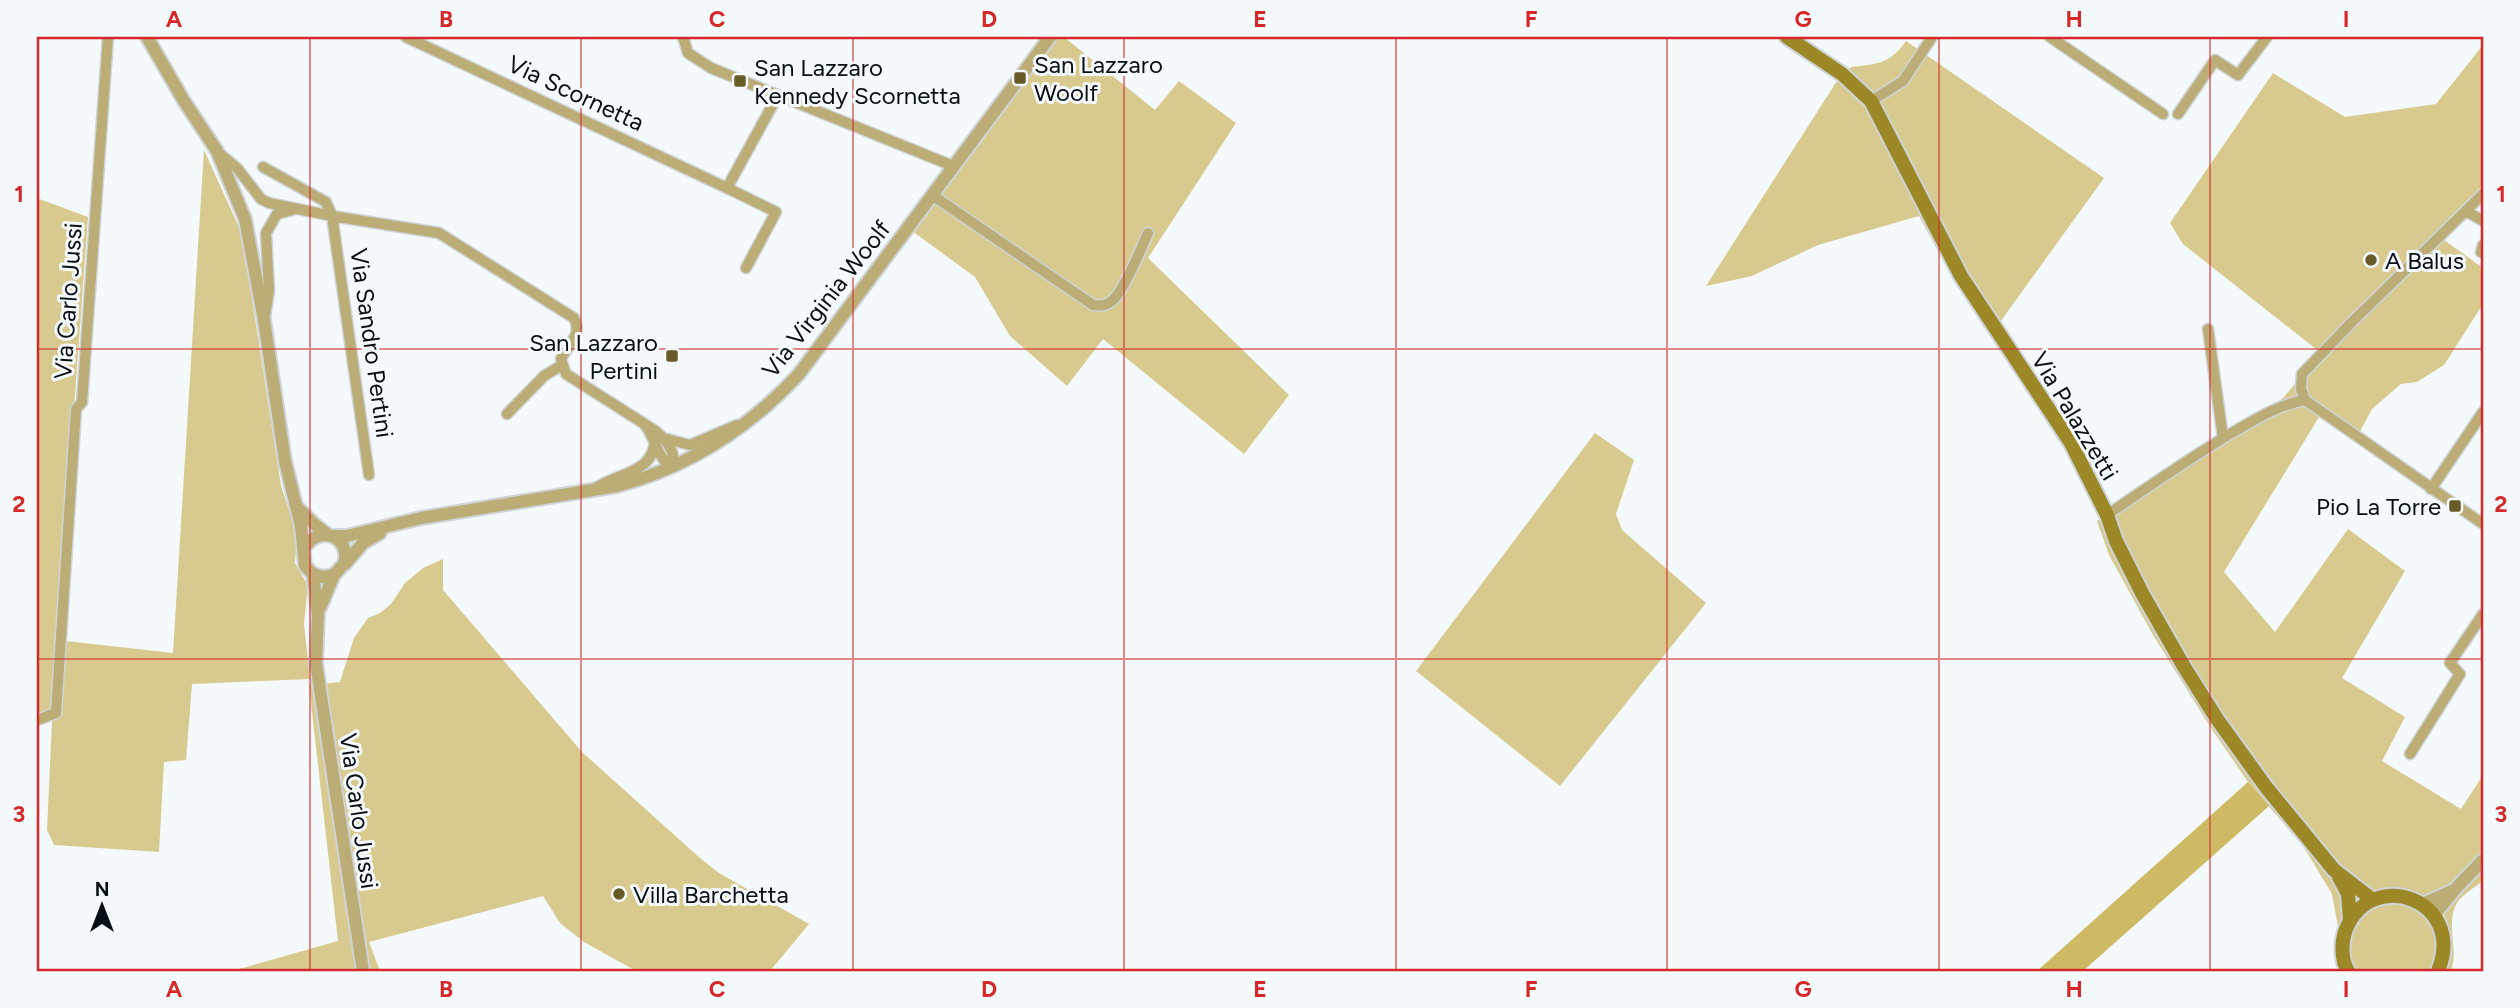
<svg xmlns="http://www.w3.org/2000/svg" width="2520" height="1008" font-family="Figtree,sans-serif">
<rect width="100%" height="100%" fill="#f4f9fc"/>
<!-- green -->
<path fill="#d8ca8e" d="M1038 37H1064L1155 110 1179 81 1236 123 1148 258 1289 395 1244 454 1103 339 1067 386 1010 336 975 277 912 231 1044 40Z
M1906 41 2104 178 1995 329 1968 292 1954 280 1919 216 1818 245 1752 276 1706 286 1835 84 1851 67C1877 64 1890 64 1906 41Z
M2483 45V195L2440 237 2483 268V304L2444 365 2417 382 2401 384 2372 409 2357 437 2321 414 2224 572 2275 632 2348 529 2405 571 2342 678 2405 717 2382 761 2461 809 2483 775V881C2475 887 2462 895 2457 903 2445 924 2459 949 2451 971H2346L2332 894 2303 846 2248 782 2209 725 2153 635 2109 555 2097 521 2283 398 2321 353 2183 244 2170 223 2273 73 2345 117 2436 104Z
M204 150 242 234 281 486 297 534 295 563 308 586 304 624 310 679 192 684 186 760 164 762 159 852 54 845 47 830 52 721H37V198L88 217 57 640 173 653Z
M1595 433 1634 460 1616 514 1622 530 1706 603 1560 786 1416 671Z
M443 559V590L582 752 700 858 719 873 809 924 770 971H636L584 942 560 923 543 896 369 942 380 971H232L338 941 309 685 340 682 354 638 368 618 380 613 391 604 405 583 423 568Z"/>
<!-- forest -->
<path fill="#ceba64" d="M2248 782 2269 806 2083 971H2037Z"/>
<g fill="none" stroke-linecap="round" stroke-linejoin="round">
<!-- minor casing -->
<g stroke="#ced4d7" stroke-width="13">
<path id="minor" d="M406 37 727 188 778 95
M683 37 688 53 711 68 953 166
M2050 37 2163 114
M1871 101 1903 81 1932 37
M2178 114 2215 60 2238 75 2267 37
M219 153 237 168 261 199 269 203 332 216 439 233 574 318C583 334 568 345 561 359L566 374 654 430C666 439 676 451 673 467 658 461 655 437 645 425
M263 167 326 202 332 216 369 475
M727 188 776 212 746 268
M932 195 1093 305C1101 306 1107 306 1114 299 1125 288 1141 249 1148 233
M2466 211 2483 221
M2483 245 2481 252 2483 253
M265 316 269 291 266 233 277 214 292 210
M2208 329 2223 438
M2305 400 2301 389 2302 374 2351 323 2483 194
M507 414 544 376 562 365
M663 438 690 445 737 425
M2431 489 2483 412
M593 490C616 472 654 475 655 439
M2107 515C2149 486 2191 457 2235 431 2258 418 2278 405 2305 400L2483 524
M37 720 56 713 76 409 82 402 108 37
M2410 754 2460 674 2450 663 2483 614"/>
</g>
<!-- tertiary casing -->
<g stroke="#ced4d7" stroke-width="16">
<path id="tertiary" d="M147 37 184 101 217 151 245 219 264 320 285 461 301 526 305 566 313 574 323 577 334 575 344 564C352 537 320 524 305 547
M297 507 314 524 327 534
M333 536H347L421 518 617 486C689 467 749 428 799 374L1050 37
M345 564 363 543 380 533
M313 574 318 615 316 663 363 971
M320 608 334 575
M2423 904 2452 891
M2434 915 2458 886 2483 860"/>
</g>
<!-- secondary casing -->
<g stroke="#ced4d7" stroke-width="18">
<path id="secondary" d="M1787 37 1842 74 1871 101 1961 276 2071 443 2107 515 2116 541 2142 593 2183 665 2217 719 2266 787 2334 870 2373 900
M2339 877 2348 894 2350 920
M2348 971C2341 960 2341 942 2346 929 2372 866 2467 900 2438 971"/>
</g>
<!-- minor -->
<use href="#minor" stroke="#bbad75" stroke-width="10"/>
<!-- tertiary -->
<use href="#tertiary" stroke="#bbad75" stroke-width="12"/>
<!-- secondary -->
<use href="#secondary" stroke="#9d8828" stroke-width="14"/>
</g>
<!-- grid -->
<path fill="none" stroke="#d62828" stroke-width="2" stroke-opacity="0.55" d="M310 37V971M581 37V971M853 37V971M1124 37V971M1396 37V971M1667 37V971M1939 37V971M2210 37V971M37 349H2483M37 659H2483"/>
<!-- markers -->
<g fill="#675b28" stroke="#f4f9fc" stroke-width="2.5">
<rect x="1013" y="71" width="14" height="14" rx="3.5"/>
<rect x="733" y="74" width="14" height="14" rx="3.5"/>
<circle cx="2371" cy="260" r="7"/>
<rect x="665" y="349" width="14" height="14" rx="3.5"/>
<rect x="2448" y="499" width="14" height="14" rx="3.5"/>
<circle cx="619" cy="894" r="7"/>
</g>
<g text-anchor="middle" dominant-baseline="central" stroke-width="6" stroke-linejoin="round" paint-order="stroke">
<!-- poi labels -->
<g font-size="24" fill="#070f15" stroke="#f4f9fc" text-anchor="start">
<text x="1034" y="64">San Lazzaro<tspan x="1034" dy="28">Woolf</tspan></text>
<text x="754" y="67">San Lazzaro<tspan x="754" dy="28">Kennedy Scornetta</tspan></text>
<text x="2385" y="260">A Balus</text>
<text x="658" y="342" text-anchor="end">San Lazzaro<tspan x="658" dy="28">Pertini</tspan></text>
<text x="2441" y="506" text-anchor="end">Pio La Torre</text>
<text x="633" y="894">Villa Barchetta</text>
</g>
<!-- street labels -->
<g font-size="24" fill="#070f15" stroke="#f4f9fc">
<text transform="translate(576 93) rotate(25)">Via Scornetta</text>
<text transform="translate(826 299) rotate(-52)">Via Virginia Woolf</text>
<text transform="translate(68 301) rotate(-86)">Via Carlo Jussi</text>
<text transform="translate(372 343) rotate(82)">Via Sandro Pertini</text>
<text transform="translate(2075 416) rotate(59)">Via Palazzetti</text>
<text transform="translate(359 811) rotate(82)">Via Carlo Jussi</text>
</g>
</g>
<!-- border -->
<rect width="2520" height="1008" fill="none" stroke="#f4f9fc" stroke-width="77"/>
<!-- north arrow -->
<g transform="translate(102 906)" stroke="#f4f9fc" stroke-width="5" paint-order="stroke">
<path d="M0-5L12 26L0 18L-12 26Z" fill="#070f15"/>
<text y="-10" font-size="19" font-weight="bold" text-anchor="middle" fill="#070f15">N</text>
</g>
<rect x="38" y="38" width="2444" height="932" fill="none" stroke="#d62828" stroke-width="2.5"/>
<g font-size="23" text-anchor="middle" font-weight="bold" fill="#d62828">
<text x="174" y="27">A</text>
<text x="446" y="27">B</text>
<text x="717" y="27">C</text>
<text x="989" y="27">D</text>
<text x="1260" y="27">E</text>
<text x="1531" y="27">F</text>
<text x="1803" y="27">G</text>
<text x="2074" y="27">H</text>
<text x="2346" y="27">I</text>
<text x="19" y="202">1</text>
<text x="2501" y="202">1</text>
<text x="19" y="512">2</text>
<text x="2501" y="512">2</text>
<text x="19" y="822">3</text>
<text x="2501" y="822">3</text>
<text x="174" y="997">A</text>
<text x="446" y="997">B</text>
<text x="717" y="997">C</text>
<text x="989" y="997">D</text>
<text x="1260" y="997">E</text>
<text x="1531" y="997">F</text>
<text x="1803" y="997">G</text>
<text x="2074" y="997">H</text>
<text x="2346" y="997">I</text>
</g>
</svg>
